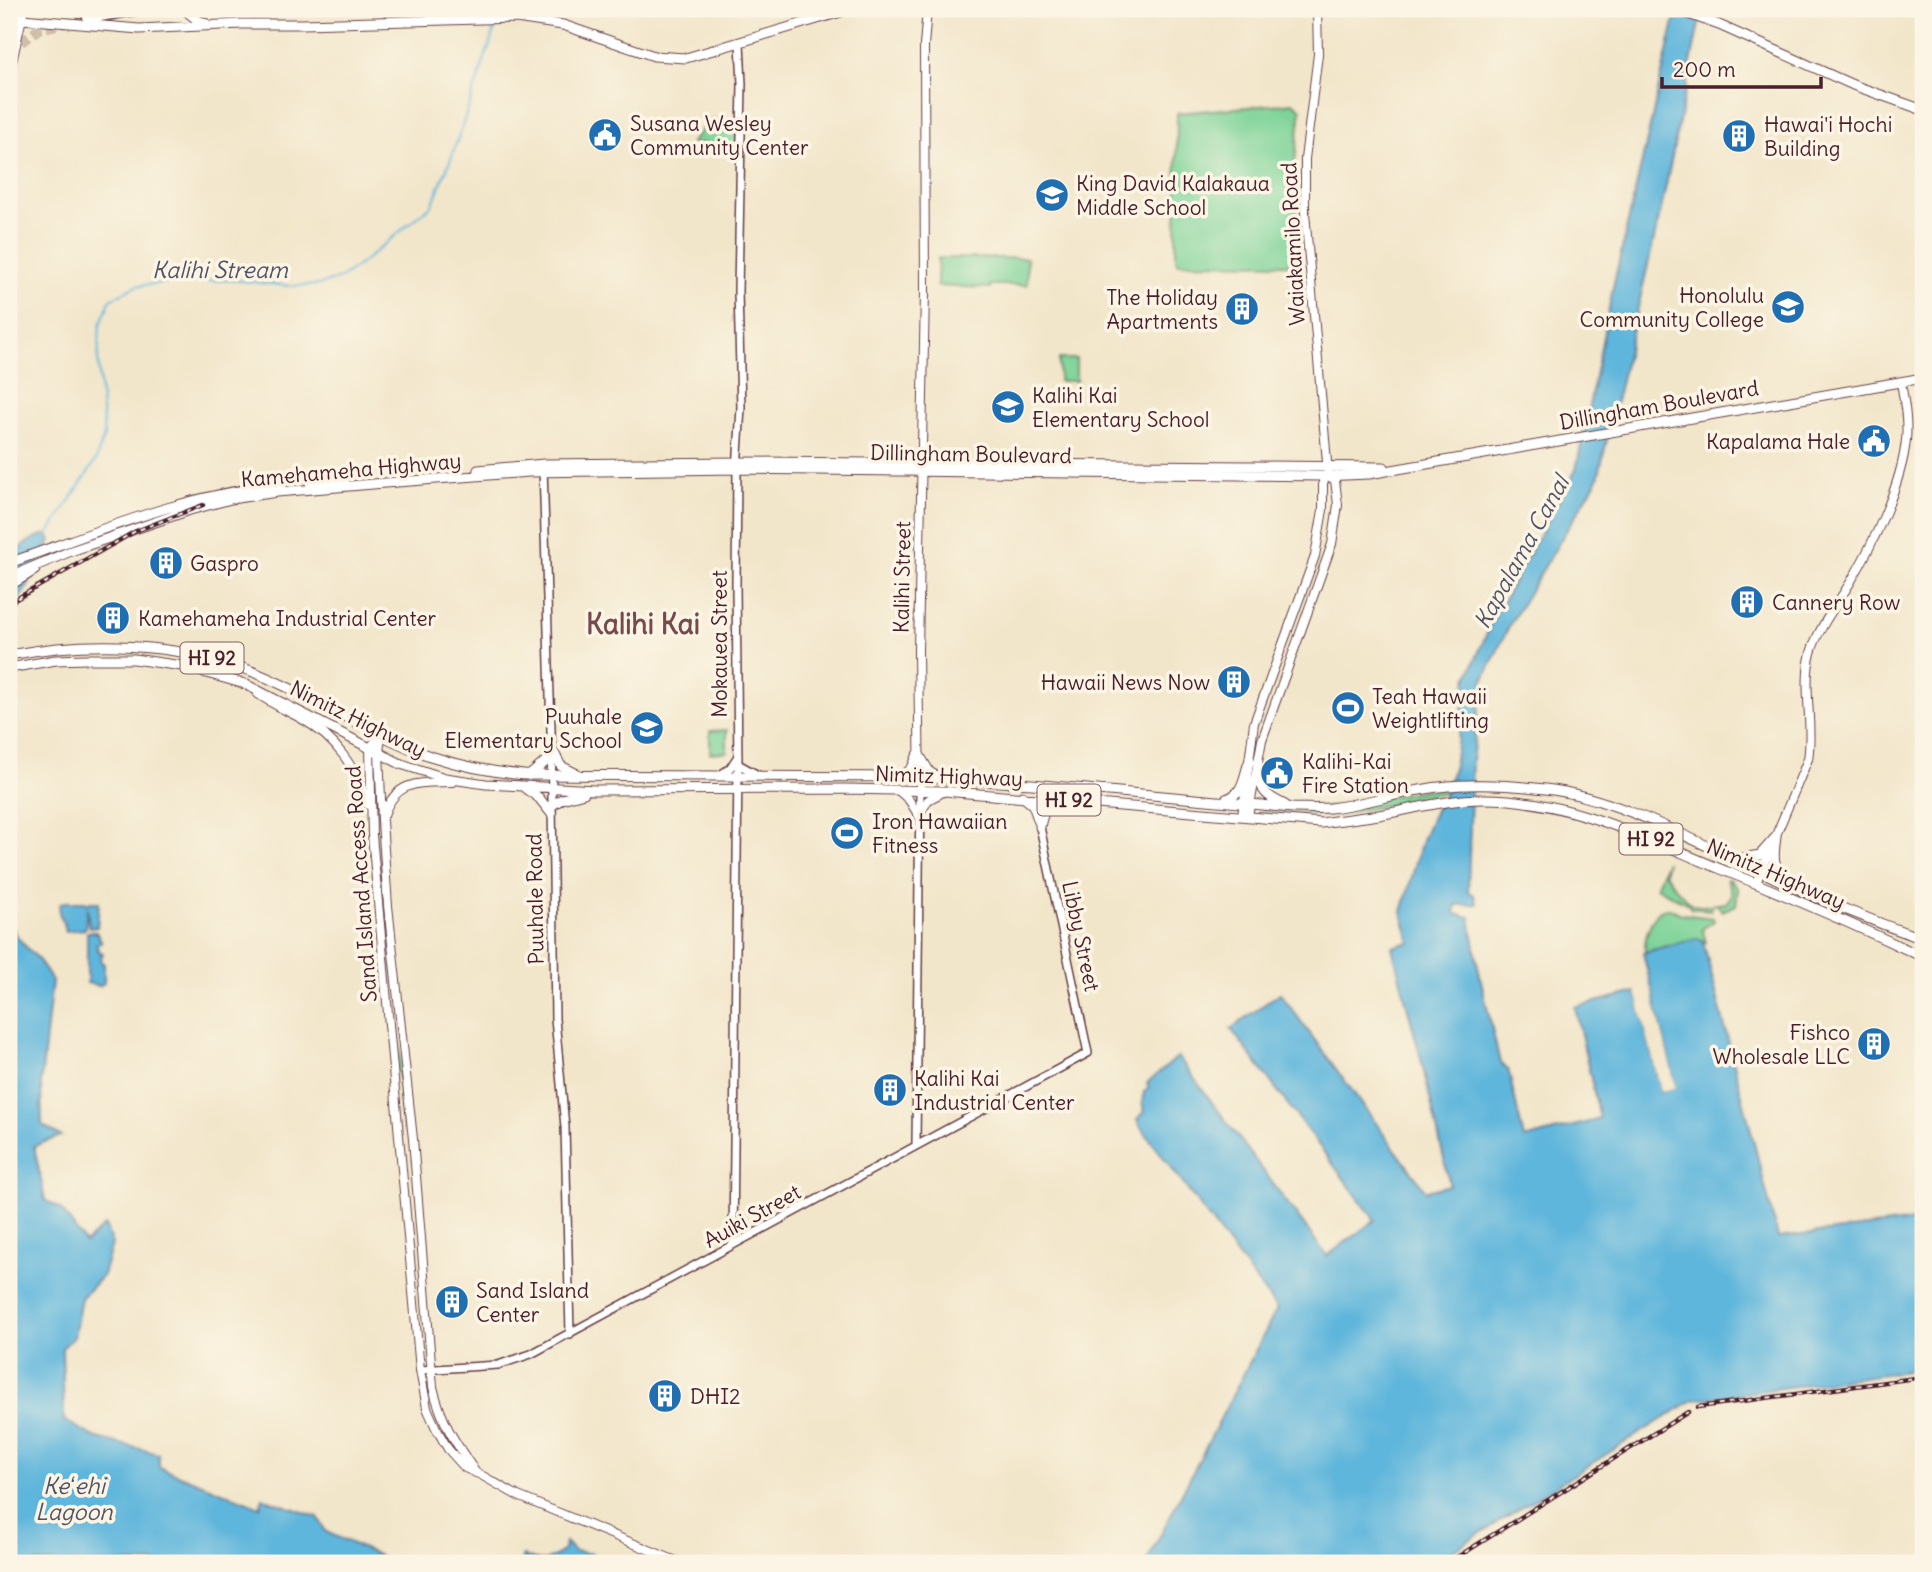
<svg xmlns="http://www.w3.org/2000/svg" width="1932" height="1572" font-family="Delius,sans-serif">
<rect width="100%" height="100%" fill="#fcf5e5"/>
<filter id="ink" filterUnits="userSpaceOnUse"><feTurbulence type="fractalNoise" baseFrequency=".0143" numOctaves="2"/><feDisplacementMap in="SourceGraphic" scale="14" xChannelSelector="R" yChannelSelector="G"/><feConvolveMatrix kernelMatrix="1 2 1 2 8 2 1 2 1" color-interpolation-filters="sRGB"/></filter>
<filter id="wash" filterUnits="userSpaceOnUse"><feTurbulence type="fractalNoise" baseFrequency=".00686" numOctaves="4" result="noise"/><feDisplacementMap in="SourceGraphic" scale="28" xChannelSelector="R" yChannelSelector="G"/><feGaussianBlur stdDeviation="1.57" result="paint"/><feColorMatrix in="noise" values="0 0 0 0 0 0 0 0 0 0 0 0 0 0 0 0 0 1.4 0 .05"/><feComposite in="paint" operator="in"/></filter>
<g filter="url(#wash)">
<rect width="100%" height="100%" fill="#f2e6ca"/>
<!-- green -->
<path fill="#7dd398" stroke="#647962" stroke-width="2" d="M1294 103 1301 109 1294 170 1299 259 1291 264 1179 263 1176 259 1177 113Z
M740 118 739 144 691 143 710 120Z
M938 258H1027V285H990V288L937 286Z
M1059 359H1076V381H1059Z
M727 730V752L710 753V731Z
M1448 786 1446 792 1336 816 1261 812 1262 809 1299 812Z
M1667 861 1664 873C1674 884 1687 908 1703 906 1711 905 1718 904 1726 903L1732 895 1727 879H1730L1738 889 1736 905 1722 911 1717 904H1712L1711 910 1690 908V905L1656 887Z
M1669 908 1681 914 1713 918 1714 921 1702 929 1706 942 1696 938 1645 952C1644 937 1652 909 1669 908Z
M395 1017 397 1019 406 1118 404 1131 392 1019Z"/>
<!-- water -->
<path fill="#5fb6dc" stroke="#546a84" stroke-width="2" d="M1677 9H1702L1662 205 1598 478 1510 624 1483 681 1472 759 1468 891 1474 895 1477 904 1456 905 1455 914 1470 917 1479 972 1500 1063 1508 1069 1524 1139 1600 1119 1575 1007 1636 992 1661 1091 1676 1088 1643 953 1697 938 1703 941 1778 1238 1923 1220V1369L1693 1400 1433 1563H1146L1277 1309 1140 1126 1137 1119 1145 1112 1142 1102 1144 1092 1149 1088 1147 1083 1178 1057 1327 1256 1375 1220 1231 1029 1280 993 1426 1191 1450 1185 1421 1059 1392 947 1410 942 1402 912 1423 837 1436 808 1446 792 1454 765 1467 679 1494 617 1576 470 1614 283Z
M42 535H48L51 540 26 589 9 614C9 576 1 551 42 535Z
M64 902H85L87 904 90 902H99L97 927 89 928 87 907 85 929 66 931 59 912 60 904Z
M9 914C12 934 22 943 36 957 42 964 47 973 52 981L41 1082 42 1125 61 1136 34 1146 45 1200 61 1209 85 1243 105 1225 112 1244 103 1275 81 1298 74 1337 62 1348 64 1420 94 1437 159 1454V1467L260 1507 263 1498 318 1517 326 1532 395 1563H9Z
M87 932H96L101 940V943L96 944 99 952 103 953 100 960 104 964V983L99 986 87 983Z
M565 1542 574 1551 593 1554 594 1563H523L520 1562 523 1556C544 1564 545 1563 564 1550Z"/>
<!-- pier -->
<path fill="#f2e6ca" d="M1651 987 1676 1088 1661 1091 1636 992 1639 991 1664 1087 1672 1085 1648 988Z"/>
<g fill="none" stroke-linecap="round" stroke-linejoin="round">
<!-- stream -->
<path stroke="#5fb6dc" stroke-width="2" d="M47 536 96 460 104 436 98 360 100 325 111 299 136 286 173 282 233 280 290 286 318 285 341 278 363 262 432 205 452 156 497 23"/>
</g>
</g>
<g filter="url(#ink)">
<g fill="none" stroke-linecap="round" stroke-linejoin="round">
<!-- motorway-tunnel -->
<path stroke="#d0beaa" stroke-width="10" stroke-dasharray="10 5" stroke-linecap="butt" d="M9 51 39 29 88 18"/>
<!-- tertiary casing -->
<g stroke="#633d43" stroke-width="10">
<path id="tertiary" d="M543 467 551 729 555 1019 565 1127 570 1334
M738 764 758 775
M720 775 730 768 738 756
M916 1145 920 791
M733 1245 738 764 736 586 737 469 741 408 738 291 742 84 740 43
M420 1370 498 1365 531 1354 1088 1053 1040 827"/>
</g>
<!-- secondary casing -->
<g stroke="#633d43" stroke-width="10">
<path id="secondary" d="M1317 9 1318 54 1305 159V213L1328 473
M9 75 24 9
M258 694C272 704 287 711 302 719 335 737 358 770 368 805
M381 734 370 748 372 835 420 1370 427 1408 436 1428 448 1449 465 1468 481 1475 518 1496 681 1563
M381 734 379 753 382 821 388 906 413 1139 433 1387C442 1424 455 1442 476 1473
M920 755 930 772 941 778
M901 778 912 767 917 755
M899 791 909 800 919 816
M920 791 918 651 925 292 924 46 927 9
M384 815C396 779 421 783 453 782
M919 816 928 800 943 792
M1242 816 1254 723 1315 556 1323 510V481L1329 477
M1248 816 1262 740 1332 544 1338 505 1335 480 1329 477
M1756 883 1808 759C1814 724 1802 688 1811 653 1818 628 1836 606 1850 583 1872 546 1902 484 1906 440 1908 421 1904 401 1901 382"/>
</g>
<!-- primary casing -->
<g stroke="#633d43" stroke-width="11">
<path id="primary" d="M184 9 196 19 207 24
M1675 9 1719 25 1853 85 1923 110
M22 19 139 29 242 24H303L516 18 563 25 654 56 686 58 851 9
M478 470 544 464 739 462 1384 467
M310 483 345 481
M9 563C97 532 188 493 282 485
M9 577 71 551 190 510 231 499 277 492 397 482 529 472 737 469 1322 476 1369 474 1923 378
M9 586 35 570
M9 655C88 640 175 642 251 671 312 695 368 734 430 756 461 766 491 772 524 775L919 777 1032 784 1293 808C1305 808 1318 809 1330 808 1367 804 1402 791 1439 787 1474 783 1511 785 1545 789 1617 797 1696 842 1762 872 1814 897 1869 920 1923 939
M9 668 56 660 86 659H134L182 666 245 684 401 764 445 778 486 784 595 790 845 789 944 791 1321 823C1340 820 1360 818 1379 815 1414 809 1448 799 1484 799 1571 799 1649 840 1728 872 1793 898 1859 927 1923 957
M551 747 561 766 579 775
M1258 763C1260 789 1261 794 1285 805
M529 776 551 757
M525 788 539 798 551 813
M1022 796 1033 805 1039 822
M1226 799C1245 793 1243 776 1250 760
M551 806 562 799 584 793
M1040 827C1043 812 1045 805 1060 800
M1776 837C1773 859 1772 863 1786 881
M1738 859 1760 855 1775 838"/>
</g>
<!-- motorway casing -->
<g stroke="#633d43" stroke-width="13">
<path id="motorway" d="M9 16 22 19
M88 18 141 9"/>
</g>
<!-- tertiary -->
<use href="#tertiary" stroke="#fff" stroke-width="7"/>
<!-- secondary -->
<use href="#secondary" stroke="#fff" stroke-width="8"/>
<!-- primary -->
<use href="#primary" stroke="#fff" stroke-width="9"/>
<!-- motorway -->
<use href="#motorway" stroke="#fff" stroke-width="10"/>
<!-- rail casing -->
<g stroke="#4a1f2b" stroke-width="4.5">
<path id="rail" d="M9 603 136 531 203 505
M1698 1407 1923 1377
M1448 1563 1688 1412"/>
</g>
<!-- rail -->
<use href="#rail" stroke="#fcf5e5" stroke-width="2" stroke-dasharray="5" stroke-linecap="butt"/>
</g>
</g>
<!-- icons -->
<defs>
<g id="civic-disc" transform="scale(1.75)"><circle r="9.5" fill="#1f6fb2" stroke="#fcf5e5"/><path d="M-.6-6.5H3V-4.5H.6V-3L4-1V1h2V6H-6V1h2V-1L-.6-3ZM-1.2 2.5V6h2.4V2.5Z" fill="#fff"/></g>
<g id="building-disc" transform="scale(1.75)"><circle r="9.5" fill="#1f6fb2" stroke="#fcf5e5"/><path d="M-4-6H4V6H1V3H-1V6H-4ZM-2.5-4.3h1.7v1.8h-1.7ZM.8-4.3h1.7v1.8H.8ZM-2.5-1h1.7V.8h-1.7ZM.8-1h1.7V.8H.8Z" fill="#fff"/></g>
<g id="school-disc" transform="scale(1.75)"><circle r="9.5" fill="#1f6fb2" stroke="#fcf5e5"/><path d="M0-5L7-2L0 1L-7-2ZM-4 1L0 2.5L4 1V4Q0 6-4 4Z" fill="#fff"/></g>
<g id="university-disc" transform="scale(1.75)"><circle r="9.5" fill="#1f6fb2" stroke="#fcf5e5"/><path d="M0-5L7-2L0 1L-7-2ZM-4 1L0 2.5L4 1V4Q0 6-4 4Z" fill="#fff"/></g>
<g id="stadium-disc" transform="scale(1.75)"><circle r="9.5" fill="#1f6fb2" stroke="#fcf5e5"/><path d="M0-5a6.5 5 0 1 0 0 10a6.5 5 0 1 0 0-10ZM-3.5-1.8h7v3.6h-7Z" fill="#fff"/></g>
</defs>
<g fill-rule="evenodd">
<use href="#civic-disc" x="605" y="135"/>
<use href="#building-disc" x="1739" y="136"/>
<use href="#school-disc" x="1052" y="195"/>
<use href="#university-disc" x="1788" y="307"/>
<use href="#building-disc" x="1242" y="309"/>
<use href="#school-disc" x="1008" y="407"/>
<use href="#civic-disc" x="1874" y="441"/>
<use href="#building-disc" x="166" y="563"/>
<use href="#building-disc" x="1747" y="602"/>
<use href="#building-disc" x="113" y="618"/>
<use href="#building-disc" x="1234" y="682"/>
<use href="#stadium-disc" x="1348" y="708"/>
<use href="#school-disc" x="647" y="728"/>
<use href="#civic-disc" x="1277" y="773"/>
<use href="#stadium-disc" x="847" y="833"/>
<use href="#building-disc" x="1874" y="1044"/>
<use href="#building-disc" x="890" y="1090"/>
<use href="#building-disc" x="452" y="1302"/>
<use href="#building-disc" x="665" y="1396"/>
</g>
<g text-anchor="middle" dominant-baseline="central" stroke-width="7" stroke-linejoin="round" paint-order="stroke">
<!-- shield labels -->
<g fill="#fcf5e5" stroke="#7f5f63" stroke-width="2">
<rect x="180.5" y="642.5" width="63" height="31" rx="5"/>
<rect x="1037.5" y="784.5" width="63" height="31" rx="5"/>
<rect x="1619.5" y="823.5" width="63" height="31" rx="5"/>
</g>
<g font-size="19" font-weight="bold" fill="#4a1f2b">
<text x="212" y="658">HI 92</text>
<text x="1069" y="800">HI 92</text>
<text x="1651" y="839">HI 92</text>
</g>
<!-- poi labels -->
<g font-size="21" fill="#4a1f2b" stroke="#fcf5e5" text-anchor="start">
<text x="630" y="123">Susana Wesley<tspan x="630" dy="24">Community Center</tspan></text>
<text x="1764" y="124">Hawai'i Hochi<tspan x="1764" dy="24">Building</tspan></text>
<text x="1076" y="183">King David Kalakaua<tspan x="1076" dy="24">Middle School</tspan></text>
<text x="1764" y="295" text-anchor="end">Honolulu<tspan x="1764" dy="24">Community College</tspan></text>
<text x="1218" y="297" text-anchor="end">The Holiday<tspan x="1218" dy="24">Apartments</tspan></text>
<text x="1032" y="395">Kalihi Kai<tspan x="1032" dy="24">Elementary School</tspan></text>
<text x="1850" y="441" text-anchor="end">Kapalama Hale</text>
<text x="190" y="563">Gaspro</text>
<text x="1772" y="602">Cannery Row</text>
<text x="138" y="618">Kamehameha Industrial Center</text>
<text x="1210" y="682" text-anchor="end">Hawaii News Now</text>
<text x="1372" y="696">Teah Hawaii<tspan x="1372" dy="24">Weightlifting</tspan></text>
<text x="622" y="716" text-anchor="end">Puuhale<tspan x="622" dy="24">Elementary School</tspan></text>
<text x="1302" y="761">Kalihi-Kai<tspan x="1302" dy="24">Fire Station</tspan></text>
<text x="872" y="821">Iron Hawaiian<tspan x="872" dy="24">Fitness</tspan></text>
<text x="1850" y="1032" text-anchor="end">Fishco<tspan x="1850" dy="24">Wholesale LLC</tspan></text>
<text x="914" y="1078">Kalihi Kai<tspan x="914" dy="24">Industrial Center</tspan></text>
<text x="476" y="1290">Sand Island<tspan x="476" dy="24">Center</tspan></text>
<text x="690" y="1396">DHI2</text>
</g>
<!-- street labels -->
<g font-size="21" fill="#4a1f2b" stroke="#fcf5e5">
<text transform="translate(1293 244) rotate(-93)">Waiakamilo Road</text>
<text transform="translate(1659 405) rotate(-10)">Dillingham Boulevard</text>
<text transform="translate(971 454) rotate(1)">Dillingham Boulevard</text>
<text transform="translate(351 470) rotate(-5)">Kamehameha Highway</text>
<text transform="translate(902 577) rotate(-89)">Kalihi Street</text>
<text transform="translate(719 644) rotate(-90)">Mokauea Street</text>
<text transform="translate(358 719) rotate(26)">Nimitz Highway</text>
<text transform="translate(949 776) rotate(2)">Nimitz Highway</text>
<text transform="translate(1776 874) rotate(23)">Nimitz Highway</text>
<text transform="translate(361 884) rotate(-94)">Sand Island Access Road</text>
<text transform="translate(535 899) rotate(-91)">Puuhale Road</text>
<text transform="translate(1081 936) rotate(78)">Libby Street</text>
<text transform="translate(752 1216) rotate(-29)">Auiki Street</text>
</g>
<!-- water labels -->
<g font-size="23" font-style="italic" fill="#515469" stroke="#fcf5e5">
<text x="220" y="269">Kalihi Stream</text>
<text transform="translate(1521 552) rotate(-61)">Kapalama Canal</text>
<text x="74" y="1485">Keʻehi<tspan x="74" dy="26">Lagoon</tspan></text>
</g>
<!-- district labels -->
<g font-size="28" font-weight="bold" fill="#774a4c" stroke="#fcf5e5">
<text x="643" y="624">Kalihi Kai</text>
</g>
</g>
<!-- margin -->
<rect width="1932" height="1572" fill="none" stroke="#fcf5e5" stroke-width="35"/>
<!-- scale -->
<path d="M1662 77v10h159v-10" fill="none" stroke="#4a1f2b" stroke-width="3.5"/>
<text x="1673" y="77" font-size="21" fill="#4a1f2b" stroke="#fcf5e5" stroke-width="5" paint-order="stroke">200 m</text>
</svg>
